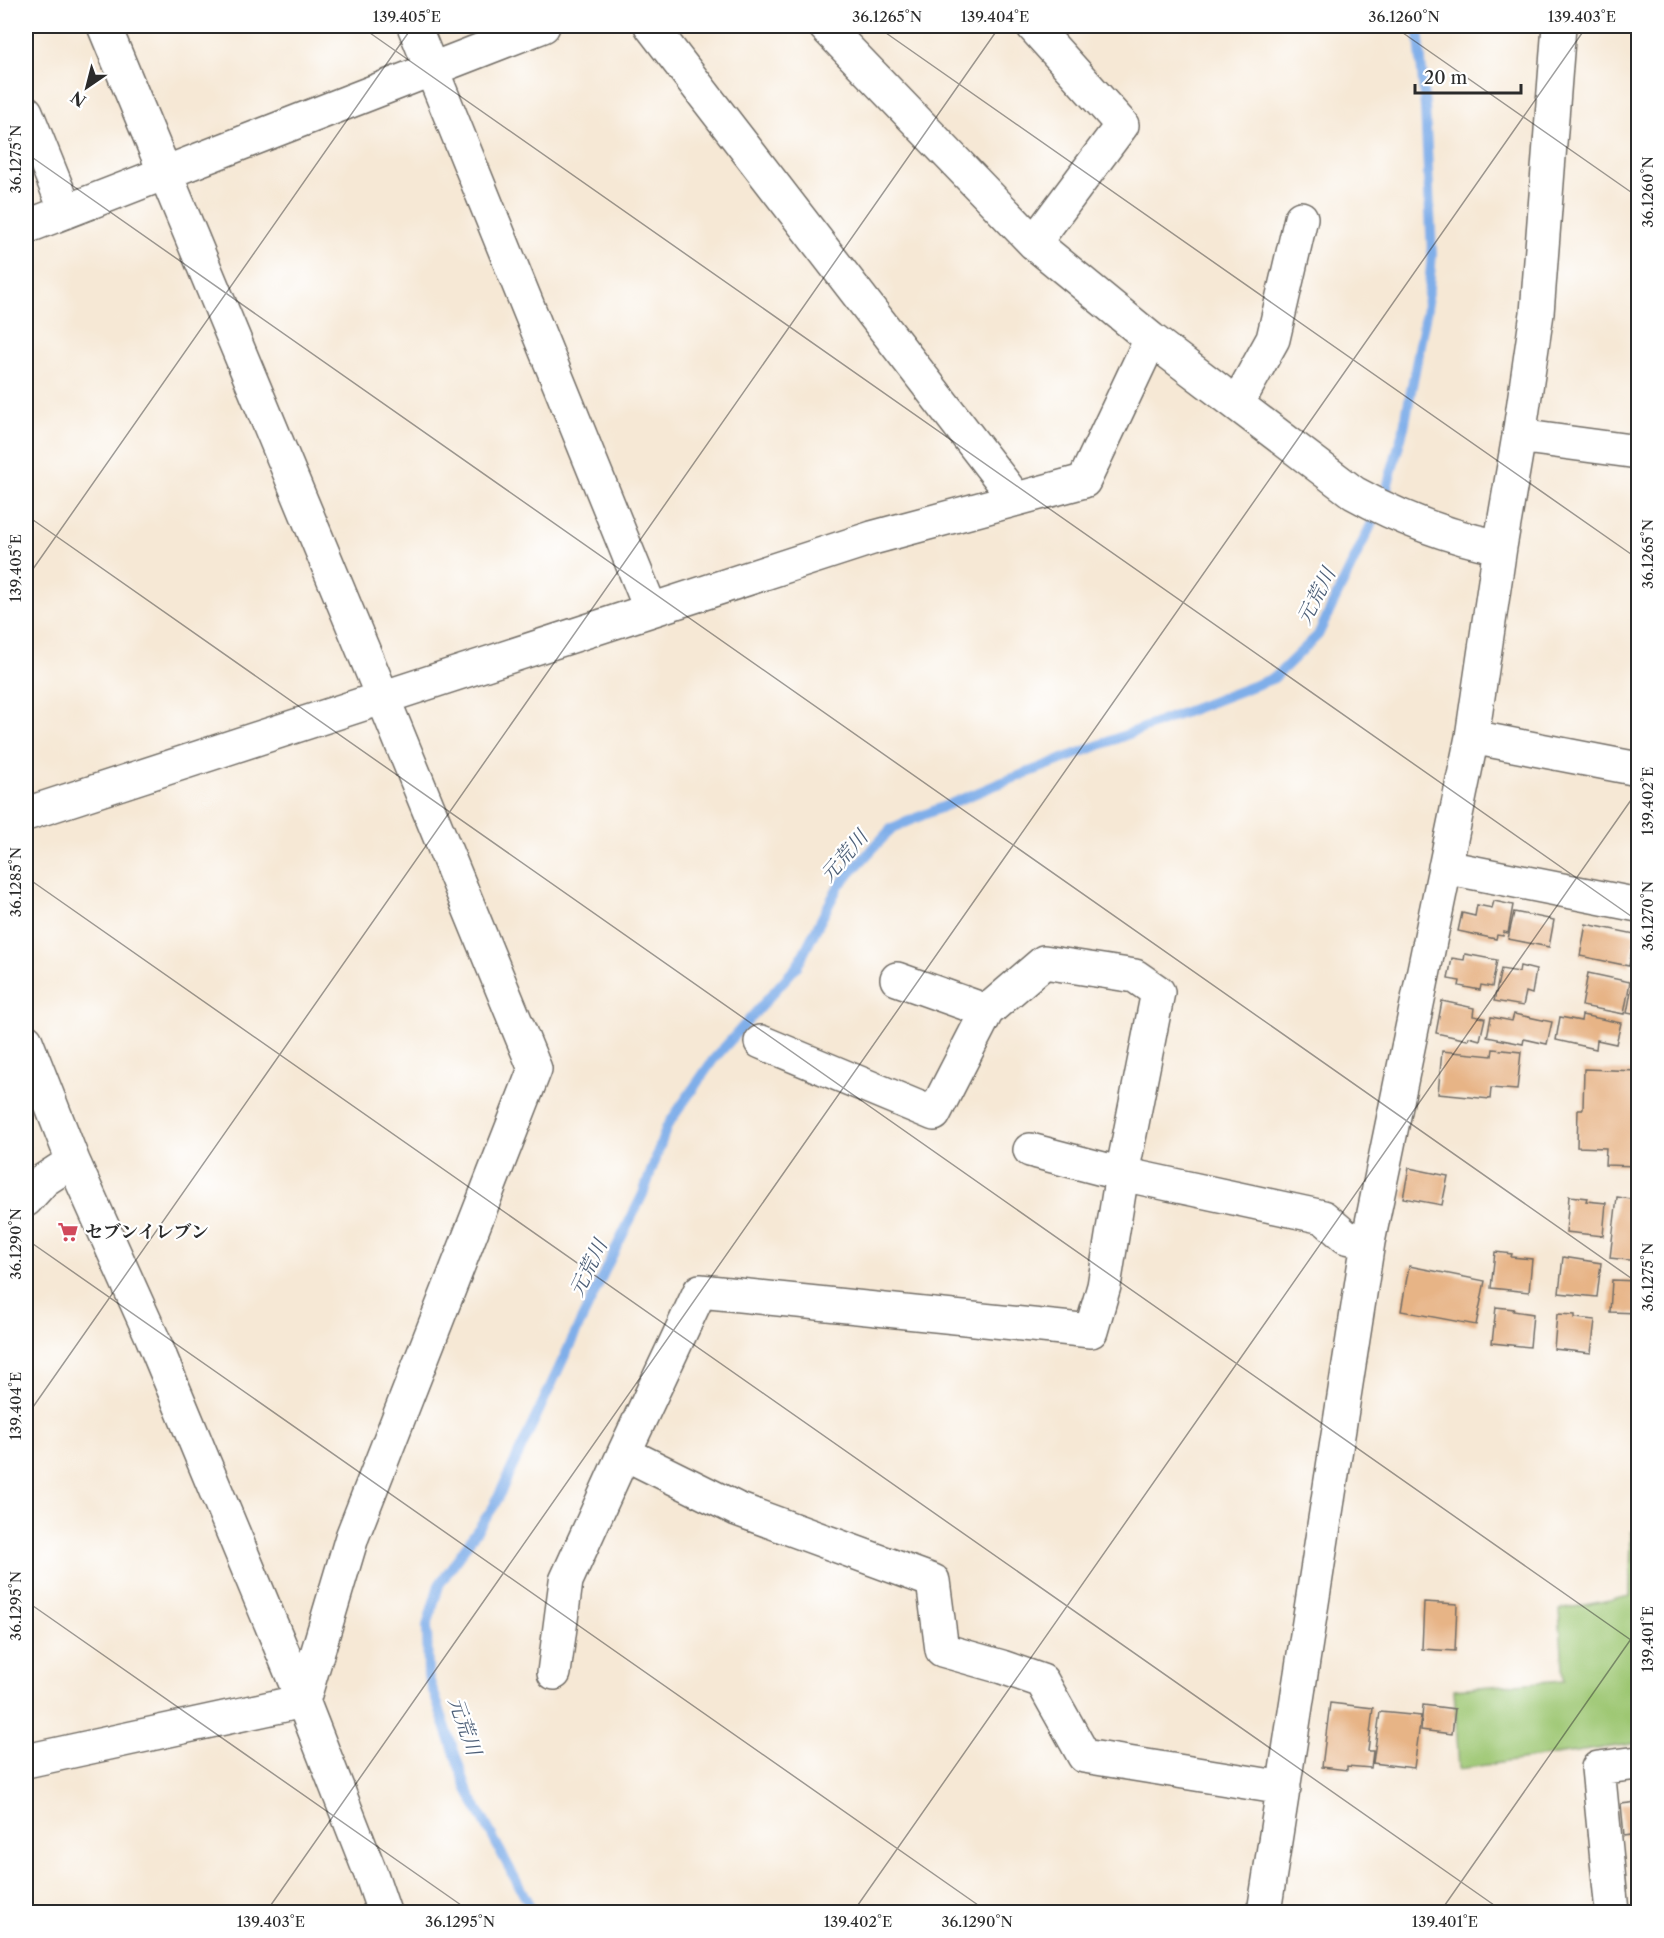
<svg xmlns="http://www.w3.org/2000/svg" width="1664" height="1938" font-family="'Libre Caslon Text','Noto Serif JP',serif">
<rect width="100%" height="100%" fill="#fff"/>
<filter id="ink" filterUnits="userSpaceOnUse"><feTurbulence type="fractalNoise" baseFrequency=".0167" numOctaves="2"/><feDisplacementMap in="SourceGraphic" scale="12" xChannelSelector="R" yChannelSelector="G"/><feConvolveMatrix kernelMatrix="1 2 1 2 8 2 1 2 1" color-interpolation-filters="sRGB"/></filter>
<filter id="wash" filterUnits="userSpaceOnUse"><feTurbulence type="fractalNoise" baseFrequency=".008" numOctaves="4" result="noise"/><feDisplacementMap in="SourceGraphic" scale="24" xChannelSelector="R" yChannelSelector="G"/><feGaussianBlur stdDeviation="1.35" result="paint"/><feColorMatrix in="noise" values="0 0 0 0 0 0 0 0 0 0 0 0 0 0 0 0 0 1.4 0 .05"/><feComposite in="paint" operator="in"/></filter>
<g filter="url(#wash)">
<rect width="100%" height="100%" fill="#f6e8d5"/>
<!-- green -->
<path fill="#9ec773" stroke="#64794f" stroke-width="1.5" d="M1631 1532H1638V1743L1459 1769 1454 1689 1564 1680 1559 1610 1630 1596Z"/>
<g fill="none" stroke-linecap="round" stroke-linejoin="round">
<!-- stream -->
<path stroke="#7faee9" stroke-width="10" d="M533 1912 467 1789 428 1676 427 1626 439 1585 494 1506 608 1264 643 1194 667 1126 713 1060 797 966 839 885 892 828 998 784 1274 678 1318 635 1384 498 1404 427 1427 308 1432 254 1425 107 1418 26"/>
</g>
<g id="blocks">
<!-- building -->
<path fill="#e7b486" d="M1494 901 1513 905 1508 933 1504 932 1503 936 1497 935 1496 939 1458 931 1462 913 1475 916 1477 905 1492 908Z
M1514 912 1554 920 1549 947 1508 939Z
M1586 924 1635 934 1629 966 1580 956Z
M1465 954 1497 960 1492 987 1481 985 1480 990 1459 986 1460 981 1448 979 1452 958 1464 960Z
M1637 959H1638V1015L1627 1013Z
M1520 966 1536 970 1532 994 1526 992 1523 1006 1494 1001 1501 969 1519 972Z
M1588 973 1630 982 1624 1014 1582 1006Z
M1442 1001 1474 1008 1473 1016 1485 1018 1480 1040 1469 1037 1468 1040 1436 1033Z
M1514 1014 1552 1022 1547 1044 1524 1039 1523 1044 1487 1037 1491 1017 1512 1021Z
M1582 1015 1621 1023 1616 1044 1597 1040 1596 1049 1556 1040 1560 1017 1581 1021Z
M1493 1049 1521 1052 1517 1090 1491 1088 1490 1099 1438 1094 1442 1051 1492 1056Z
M1584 1069 1638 1071V1166L1605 1165 1606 1148 1577 1147 1578 1109H1583Z
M1409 1168 1448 1176 1442 1205 1403 1198Z
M1569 1196 1587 1198 1586 1201 1606 1203 1603 1236 1566 1232Z
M1617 1197 1638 1200V1261L1610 1258Z
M1495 1252 1512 1254 1511 1257 1532 1259 1529 1292 1491 1288Z
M1563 1257 1601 1263 1597 1297 1559 1293Z
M1409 1266 1485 1281 1476 1325 1401 1311Z
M1612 1280 1638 1281V1313L1610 1312Z
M1496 1307 1514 1309 1513 1311 1533 1314 1530 1347 1492 1343Z
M1557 1314 1575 1315V1318L1595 1320 1591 1353 1554 1349Z
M1424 1602 1457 1604 1455 1651 1422 1649Z
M1330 1703 1373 1708 1368 1751H1373L1371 1768 1347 1766V1770L1322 1767Z
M1423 1705 1455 1709 1452 1734 1421 1730Z
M1380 1712 1421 1716 1414 1768 1373 1763Z
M1638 1802V1834L1624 1836 1621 1804Z"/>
</g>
</g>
<g filter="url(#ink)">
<use href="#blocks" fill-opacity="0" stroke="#726d66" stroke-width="1.5"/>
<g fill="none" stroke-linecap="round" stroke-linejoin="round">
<!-- minor casing -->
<g stroke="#726d66" stroke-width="36">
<path id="minor" d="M414 26 651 610
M651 26 1016 499
M825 26 1034 243 1151 339 1354 493C1399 518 1450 537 1500 547
M1033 26 1122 125 1034 243
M26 112 66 211
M26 227 543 26
M1237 404 1273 339 1301 218
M1519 436 1638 452
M1472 737 1638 769
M26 814 872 538 1084 481 1151 339
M1445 867 1638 905
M897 979 987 1011
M26 1041 73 1161 152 1337 303 1701 372 1877 384 1912
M1030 1150 1122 1174 1323 1217 1346 1237 1368 1242
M26 1200 44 1180 73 1161
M624 1453 700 1291 1091 1331 1104 1286 1122 1174 1158 992 1135 976 1044 962 987 1011 934 1114 761 1042
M554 1673 566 1581 624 1453 737 1509 933 1581 942 1650 1002 1667 1042 1681 1084 1756 1284 1788
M26 1761 303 1701 352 1537 535 1069 383 698 104 26
M1264 1912 1368 1242 1472 737 1500 547 1519 436 1537 313 1559 26
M1612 1912 1598 1768 1638 1763"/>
</g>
<!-- minor -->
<use href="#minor" stroke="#fff" stroke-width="33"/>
</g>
</g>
<!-- ticks -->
<path fill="none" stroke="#2b2b2b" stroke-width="1.5" stroke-opacity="0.45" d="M360 26 1638 921M876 26 1638 559M1393 26 1638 197M26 153 1638 1283M26 515 1638 1645M26 579 413 26M26 877 1504 1912M26 1239 988 1912M26 1417 1000 26M26 1601 471 1912M266 1912 1587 26M853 1912 1638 790M1440 1912 1638 1629"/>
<!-- icons -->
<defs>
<g id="supermarket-bare" transform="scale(1.62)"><path d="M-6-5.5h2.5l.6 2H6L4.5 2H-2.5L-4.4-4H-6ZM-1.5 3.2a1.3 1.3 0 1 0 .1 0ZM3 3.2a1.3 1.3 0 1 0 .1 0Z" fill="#d1495b" stroke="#fff" stroke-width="2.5" paint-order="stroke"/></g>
</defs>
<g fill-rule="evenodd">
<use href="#supermarket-bare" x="68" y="1232"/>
</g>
<g text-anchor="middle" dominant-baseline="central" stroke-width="4.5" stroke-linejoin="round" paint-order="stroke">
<!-- poi labels -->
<g font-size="18" font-weight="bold" fill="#2b2b2b" stroke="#fff" text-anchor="start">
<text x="85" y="1232">セブンイレブン</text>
</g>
<!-- water labels -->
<g font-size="20" font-style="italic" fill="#4d5f77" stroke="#fff">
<text transform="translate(1316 596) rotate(-63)">元荒川</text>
<text transform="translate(844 856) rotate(-49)">元荒川</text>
<text transform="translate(588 1268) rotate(-64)">元荒川</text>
<text transform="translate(465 1726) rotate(71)">元荒川</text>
</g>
</g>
<!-- margin -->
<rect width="1664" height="1938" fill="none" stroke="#fff" stroke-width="66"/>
<!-- north arrow -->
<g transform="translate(87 87) rotate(215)" stroke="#ffffff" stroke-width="4.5" paint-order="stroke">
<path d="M0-4.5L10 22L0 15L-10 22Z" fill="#2b2b2b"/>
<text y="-9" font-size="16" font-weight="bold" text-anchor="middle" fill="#2b2b2b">N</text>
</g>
<!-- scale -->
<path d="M1415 84v9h106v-9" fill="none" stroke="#2b2b2b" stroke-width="3"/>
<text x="1424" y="84" font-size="18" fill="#2b2b2b" stroke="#ffffff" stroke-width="4.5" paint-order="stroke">20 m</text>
<rect x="33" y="33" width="1598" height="1872" fill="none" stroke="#2b2b2b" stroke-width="2"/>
<g font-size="15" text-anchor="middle" fill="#2b2b2b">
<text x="407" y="22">139.405°E</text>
<text x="887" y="22">36.1265°N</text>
<text x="995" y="22">139.404°E</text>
<text x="1404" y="22">36.1260°N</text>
<text x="1582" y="22">139.403°E</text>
<text transform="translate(16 159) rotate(-90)" y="5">36.1275°N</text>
<text transform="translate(1648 192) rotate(-90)" y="5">36.1260°N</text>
<text transform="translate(1648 554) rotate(-90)" y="5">36.1265°N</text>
<text transform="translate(16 568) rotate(-90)" y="5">139.405°E</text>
<text transform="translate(1648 801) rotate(-90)" y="5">139.402°E</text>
<text transform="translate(16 882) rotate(-90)" y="5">36.1285°N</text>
<text transform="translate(1648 916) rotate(-90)" y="5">36.1270°N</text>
<text transform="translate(16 1244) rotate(-90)" y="5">36.1290°N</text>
<text transform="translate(1648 1277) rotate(-90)" y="5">36.1275°N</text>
<text transform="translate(16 1406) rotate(-90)" y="5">139.404°E</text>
<text transform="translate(16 1606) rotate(-90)" y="5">36.1295°N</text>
<text transform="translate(1648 1639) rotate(-90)" y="5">139.401°E</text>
<text x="271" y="1927">139.403°E</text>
<text x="460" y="1927">36.1295°N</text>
<text x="858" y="1927">139.402°E</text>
<text x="977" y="1927">36.1290°N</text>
<text x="1445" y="1927">139.401°E</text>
</g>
</svg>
